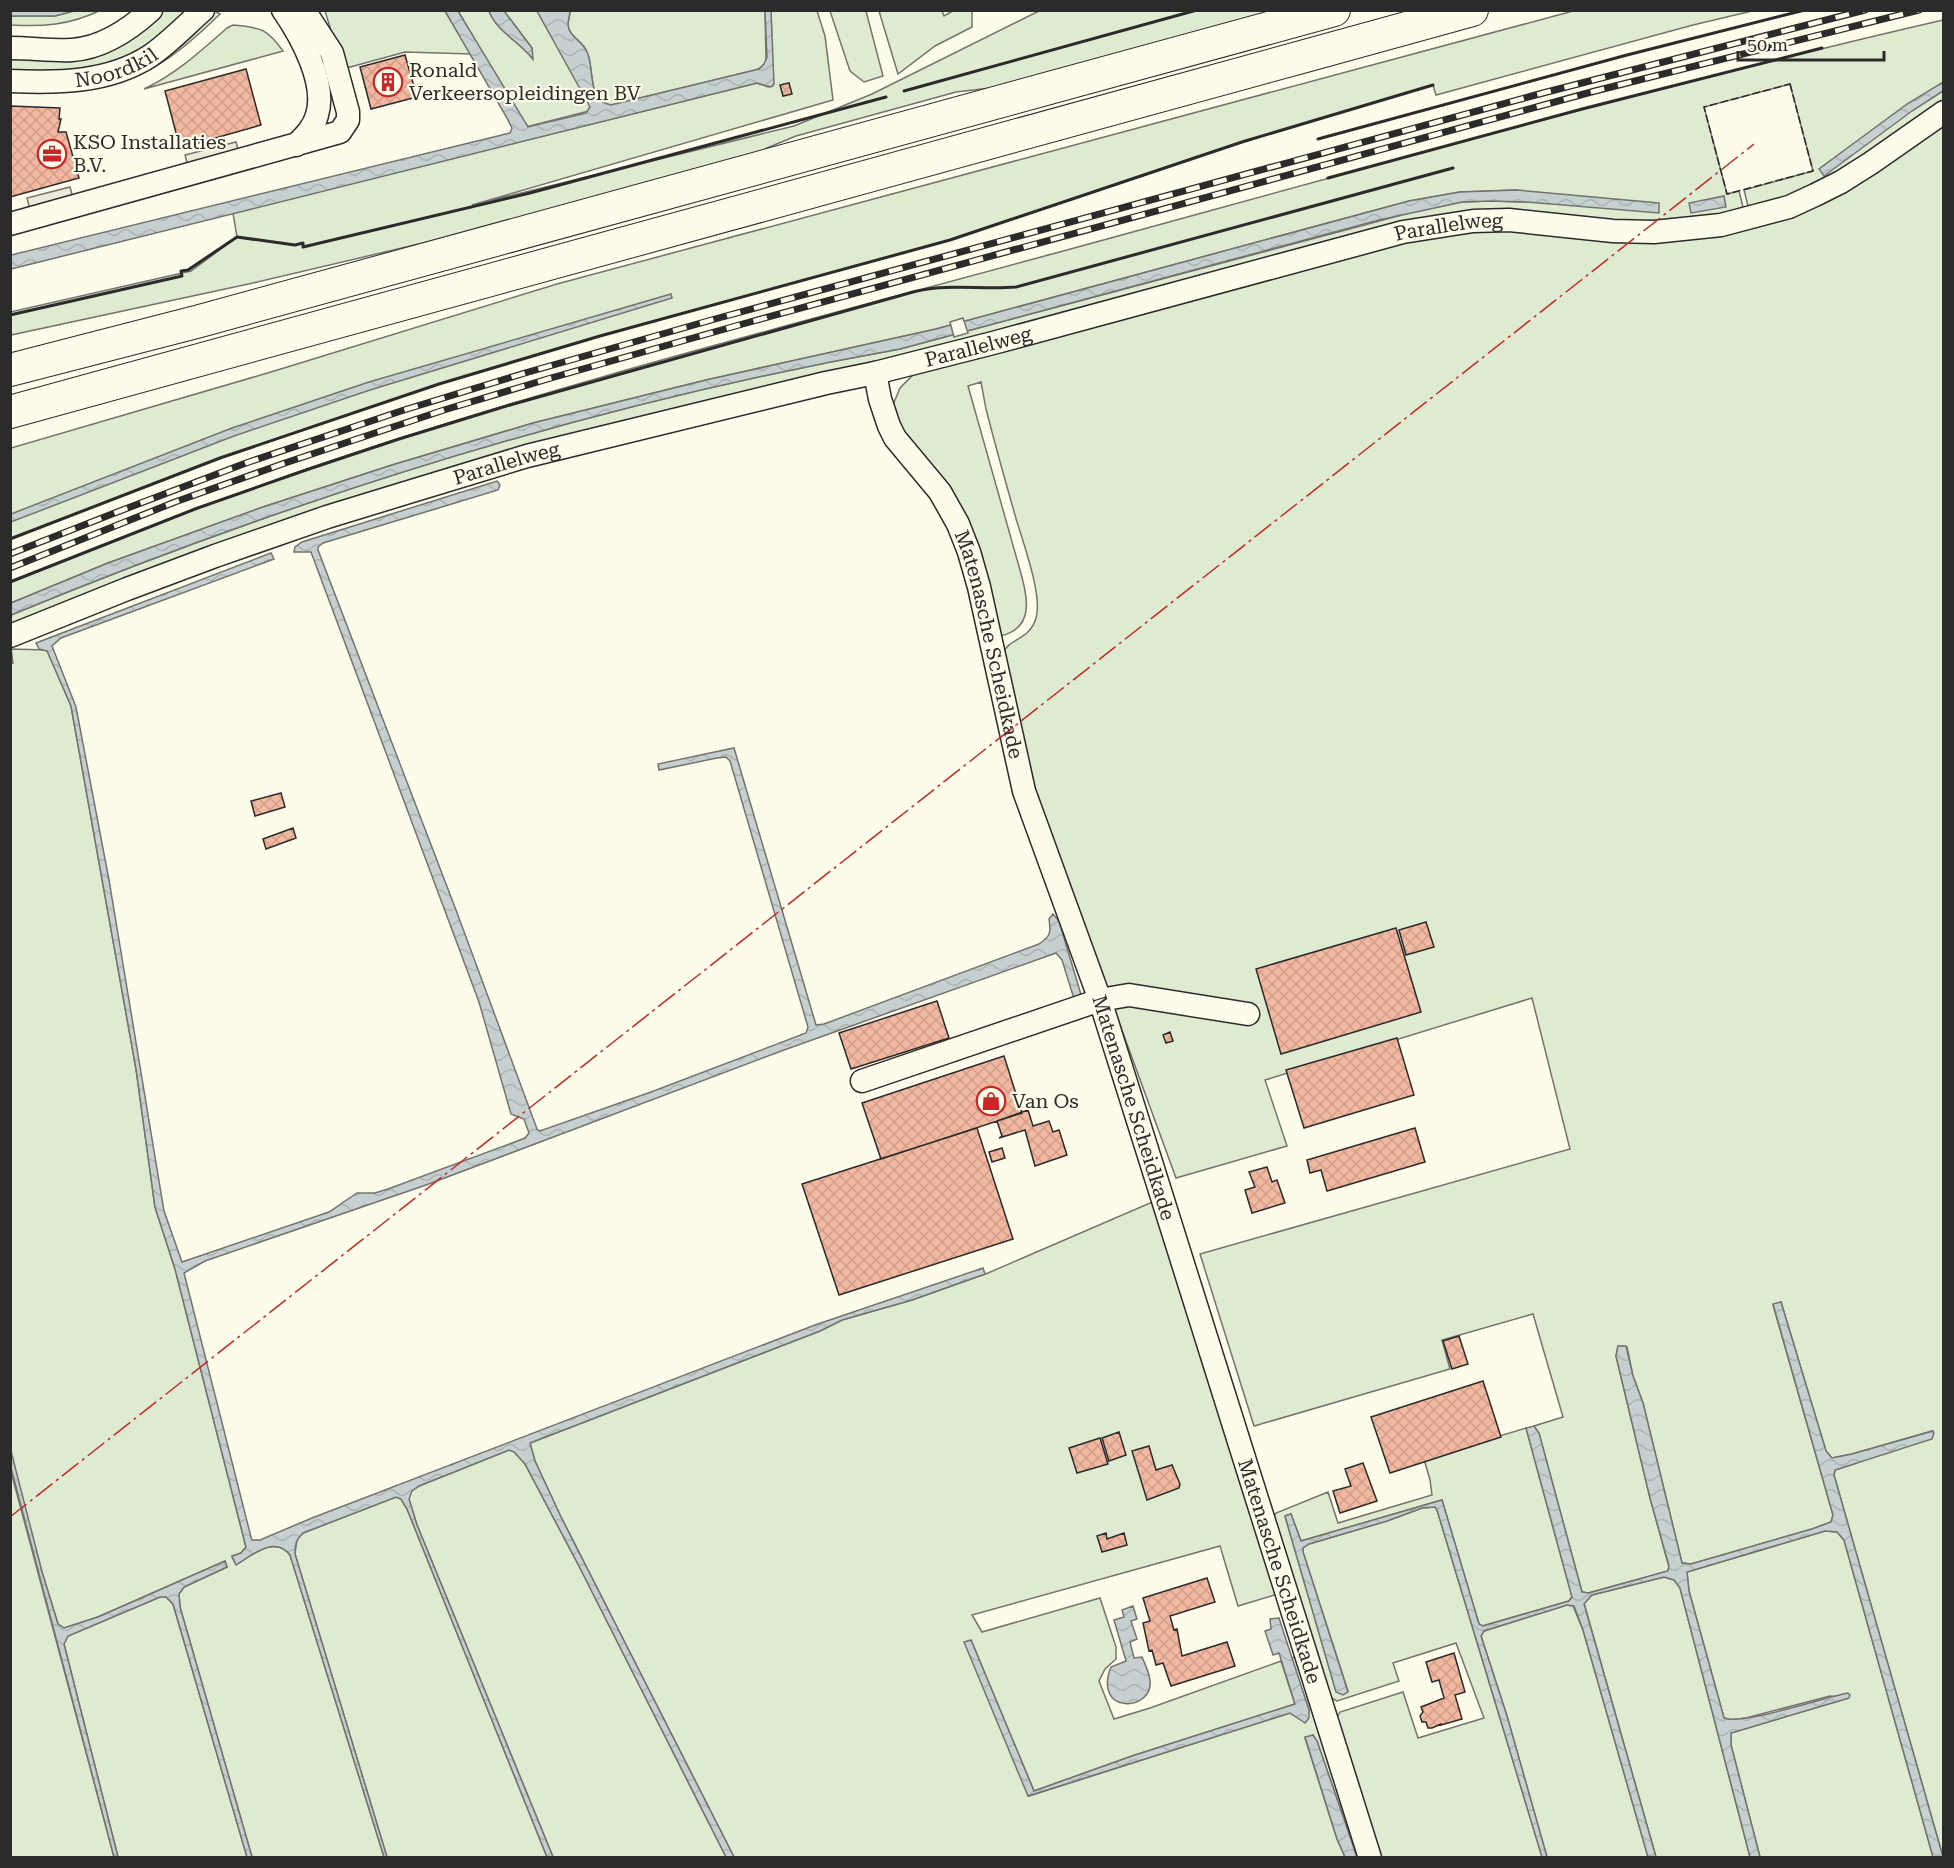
<svg xmlns="http://www.w3.org/2000/svg" width="1954" height="1868" font-family="'Roboto Serif',serif">
<defs>
<pattern id="water-waves" width="16" height="10" patternUnits="userSpaceOnUse" patternTransform="scale(1.5)"><rect width="16" height="10" fill="#c7d0d0"/><path d="M0 5q4-4 8 0t8 0" fill="none" stroke="#abb3b3"/></pattern>
<pattern id="building-cross-hatch" width="8" height="8" patternUnits="userSpaceOnUse" patternTransform="scale(1.5)"><rect width="8" height="8" fill="#f2b8a0"/><path d="M0 0l8 8M0 8l8-8" fill="none" stroke="#d09e8a"/></pattern>
</defs>
<rect width="100%" height="100%" fill="#fdfbea"/>
<!-- grass -->
<path fill="#deebd1" stroke="#74746e" stroke-width="1.5" d="M74 11H99C69 25 43 27 11 25V16H55Z
M163 11H197L151 48 98 70 11 77 10 54 144 26Z
M211 11H215L220 14C183 50 154 74 104 87Z
M325 11H445L471 54 405 52 343 69Z
M458 11H489C496 30 519 42 532 58V48L504 11H537L588 100 590 105 589 111 526 127Z
M570 11H765L766 61 762 67 756 70 611 105C586 101 595 68 587 52 583 41 569 37 568 25 568 20 570 15 570 11Z
M771 11H817L825 36 833 100 472 205 794 126 872 94 1039 11H1273L1008 86 956 92 796 136 767 148 753 156 457 235 253 283 11 335 10 312 191 271 237 237 233 213 757 83 768 87 773 86Z
M830 11H866L883 76 864 82 850 71Z
M879 11H942L944 16 951 12 950 11H972V27L935 46 898 74Z
M1573 11H1752L1693 25 1436 95 1433 85 1242 142 950 240 600 336 439 384 220 458 11 539V448L271 372 557 284Z
M1943 20V102L1865 157 1798 194 1749 210 1744 190 1813 171 1790 84 1704 107 1727 194 1739 191 1744 211C1672 229 1597 219 1524 212L696 403 594 428 11 625V615C297 497 595 403 900 349L1413 212 1462 202 1490 201 1527 202 1517 190 1460 192 1409 201 936 329 706 380 533 423 392 465 260 508 108 563 11 603V582C107 543 205 504 304 470 548 386 803 322 1052 254 1349 173 1644 89 1943 20Z
M233 25C260 28 266 27 283 51L144 89C176 74 201 51 227 28Z
M1943 123V1857L1834 1475 1835 1470 1854 1464 1932 1431 1852 1454 1832 1458 1826 1451 1781 1302 1773 1305 1833 1515 1831 1522 1812 1529 1691 1564 1682 1563 1643 1403 1633 1376 1627 1347 1618 1346 1616 1356 1650 1498 1669 1567 1668 1571 1588 1593 1582 1592 1539 1433 1534 1426 1563 1417 1533 1314 1442 1340 1450 1369 1254 1426 1200 1254 1570 1149 1532 998 1265 1080 1287 1146 1176 1178 1036 795 1003 653C1009 638 1030 640 1036 618 1043 595 1022 540 1015 515 1005 480 995 444 986 409L981 382 968 386 1020 570C1027 596 1036 628 1000 636L983 570 902 432 893 405 900 388 914 374 1407 241 1471 230 1710 237Z
M11 649 47 650 71 706 136 1069 155 1207 175 1269 246 1547 241 1553 232 1557 236 1564C253 1555 275 1535 290 1555L384 1857H252L180 1607 179 1594 184 1587 227 1567 225 1561 98 1617 64 1628 58 1624 42 1572 10 1451V664L13 663Z
M1157 1200 1281 1593 1238 1606 1220 1546 972 1615 982 1632 1100 1598 1116 1647V1659L1105 1669 1099 1681 1114 1719 1150 1708 1281 1661 1295 1704 1132 1756 1034 1791 971 1640 1029 1796 1290 1713 1305 1722 1309 1710 1291 1658 1301 1656 1363 1857H1357L1317 1741 1313 1735 1305 1738 1337 1839 1345 1857H734L561 1517 535 1461 530 1443 820 1331 842 1320 912 1300 988 1273Z
M1526 1428 1572 1597 1569 1601 1482 1626 1479 1624 1442 1500 1301 1541 1291 1514 1285 1516 1336 1691H1348L1303 1552V1548L1309 1544 1387 1521 1422 1508 1435 1507 1437 1510 1542 1857H1378L1335 1721 1340 1712 1403 1692 1418 1738 1484 1718 1456 1643 1393 1663 1399 1681 1337 1701 1327 1696 1273 1518 1276 1513 1328 1492 1338 1523 1432 1495 1430 1480 1424 1459Z
M509 1450 514 1451 525 1464 580 1568 726 1857H553L417 1525 409 1499 411 1491 419 1486Z
M10 1468 114 1857H11Z
M396 1497 401 1499 407 1509 547 1857H387L295 1554 297 1539 303 1533Z
M1825 1531 1837 1532 1844 1540 1933 1857H1760L1731 1745V1733L1849 1698 1830 1696 1746 1718 1730 1720 1724 1718 1689 1591 1687 1572Z
M1664 1577 1674 1580 1680 1588 1750 1857H1656L1584 1603 1592 1595Z
M160 1597H166L173 1604 247 1857H118L64 1644 68 1636Z
M1567 1605 1573 1606 1583 1630 1648 1857H1547L1507 1716 1481 1636 1484 1631 1490 1629Z"/>
<!-- parking -->
<path fill="#eceadb" stroke="#74746e" stroke-width="1.5" d="M236 142 239 153 188 166 185 155Z
M70 187 73 198 30 210 27 198Z"/>
<!-- water -->
<path fill="url(#water-waves)" stroke="#74746e" stroke-width="1.5" d="M11 10H74V11L55 16H11Z
M445 11H458L528 127 586 113 590 107 537 11H570C570 15 568 20 568 25 569 37 583 41 587 52 595 68 586 101 611 105L759 69 764 64 767 57 765 11H771L774 84 771 87 757 83 11 269V255L510 133 512 128 507 118Z
M489 11H504L532 48 533 59C519 41 497 32 489 11Z
M1943 82V91L1912 111 1824 176 1819 169 1907 104Z
M1517 190 1659 203V213L1527 202 1490 201 1462 202 1379 220 900 349C595 403 297 497 11 615V603L108 563 260 508 392 465 533 423 706 380 936 329 1409 201 1460 192Z
M1724 196 1726 207 1691 213 1689 203Z
M671 294 672 298 370 390 234 436 11 522V514L232 428 369 382Z
M497 481 500 485 498 490 323 543 318 547V550L456 910 537 1129 540 1131 651 1092 806 1033 808 1027 730 761 726 757 717 758 659 770 658 764 734 748 816 1025 824 1024 1039 944C1051 936 1051 932 1049 919L1053 914 1059 921 1082 998 1075 1002 1062 960 1056 953 784 1050 426 1185 205 1261 184 1273 251 1537 252 1540H260L312 1518 815 1325 983 1268 985 1274 912 1300 842 1320 820 1331 530 1443 535 1461 561 1517 734 1857H726L580 1568 525 1464 514 1452 509 1450 419 1486 412 1491 409 1499 417 1525 553 1857H547L407 1509 401 1499 396 1497 303 1533C296 1540 295 1544 295 1554L387 1857H384L290 1555C275 1535 252 1555 236 1565L232 1556 241 1553 246 1547 175 1269 155 1207 136 1069 71 706 47 651 39 649 36 643 271 553 274 559 61 638 52 646 76 707 109 880 164 1211 182 1262 329 1212 357 1193H375L388 1189 512 1143 525 1138 529 1133 524 1119 511 1114 479 1002 311 552H294L295 547 302 542Z
M1781 1302 1826 1451 1832 1458 1852 1454 1933 1431 1934 1433 1932 1439 1835 1470 1834 1475 1943 1857H1933L1844 1540 1837 1532 1825 1531 1687 1572 1689 1591 1724 1718C1744 1725 1822 1698 1848 1693L1850 1695 1849 1698 1731 1733V1745L1760 1857H1750L1680 1588 1674 1580 1664 1577 1592 1595 1584 1604 1656 1857H1648L1583 1630 1574 1606 1567 1605 1484 1631 1481 1636 1507 1716 1547 1857H1542L1437 1510 1435 1507 1422 1508 1387 1521 1309 1544 1303 1548V1552L1348 1692 1343 1695 1336 1692 1285 1516 1291 1514 1301 1541 1442 1500 1479 1624 1483 1626 1569 1601 1572 1597 1526 1428 1534 1426 1539 1433 1582 1592 1589 1593 1668 1571 1669 1566 1650 1498 1616 1356 1618 1346H1626L1633 1376 1643 1403 1682 1563 1691 1564 1812 1529 1831 1522 1833 1515 1773 1304Z
M11 1451 42 1572 58 1624 64 1628 98 1617 225 1561 227 1567 184 1587 179 1594 180 1607 252 1857H247L173 1604 166 1597H160L68 1636 64 1644 118 1857H114L11 1468Z
M1133 1606 1137 1619 1131 1621 1137 1639 1130 1642 1134 1658 1142 1657C1145 1664 1149 1672 1150 1680 1154 1712 1092 1715 1111 1667L1126 1661 1114 1620 1124 1617 1122 1610Z
M1279 1618 1309 1710V1718L1305 1723 1290 1713 1028 1796 964 1642 971 1640 1034 1791 1132 1756 1295 1704 1279 1653 1273 1655 1265 1631 1271 1629 1270 1619Z
M1313 1735 1317 1741 1357 1857H1345L1337 1839 1305 1737Z"/>
<!-- pier -->
<path fill="#fdfbea" stroke="#74746e" stroke-width="1.5" d="M963 318 968 333 954 337 950 322Z"/>
<!-- building -->
<path fill="url(#building-cross-hatch)" stroke="#2b2b2b" stroke-width="1.5" d="M405 55 417 97 371 109 360 67Z
M246 69 261 125 180 148 165 91Z
M789 83 792 94 783 96 780 85Z
M10 106 60 108 59 119H61L58 132H66L79 178 10 197Z
M281 793 285 807 255 816 251 801Z
M293 828 296 838 266 849 263 839Z
M1426 922 1434 947 1406 955 1399 930Z
M1396 928 1421 1012 1281 1054 1256 969Z
M937 1001 949 1038 851 1069 839 1033Z
M1170 1032 1173 1041 1166 1043 1163 1035Z
M1397 1038 1414 1095 1304 1128 1286 1070Z
M1004 1056 1022 1113 881 1159 862 1103Z
M1028 1110 1033 1126 1049 1121 1053 1132 1059 1130 1067 1155 1035 1166 1025 1130 999 1138 1002 1136 997 1121Z
M977 1128 1013 1239 839 1295 802 1184Z
M1415 1128 1425 1162 1327 1191 1321 1170 1310 1173 1307 1160Z
M1002 1148 1005 1158 992 1162 989 1152Z
M1267 1167 1272 1182 1277 1180 1285 1203 1252 1213 1245 1190 1255 1187 1249 1172Z
M1459 1336 1468 1364 1452 1369 1443 1341Z
M1483 1381 1501 1437 1390 1473 1371 1417Z
M1119 1432 1126 1455 1109 1461 1102 1438Z
M1100 1438 1108 1464 1077 1473 1069 1448Z
M1149 1446 1156 1470 1172 1465 1180 1484 1179 1488 1147 1500 1132 1451Z
M1363 1463 1377 1501 1340 1513 1333 1491 1351 1486 1345 1469Z
M1106 1533 1107 1539 1124 1533 1127 1545 1102 1552 1097 1536Z
M1207 1578 1215 1602 1170 1616 1174 1630 1177 1629 1182 1656 1227 1642 1235 1666 1171 1686 1163 1663 1156 1665 1152 1650 1149 1651 1143 1623 1150 1621 1143 1598Z
M1454 1653 1465 1692 1455 1695 1462 1719 1441 1725V1724L1432 1728H1428L1426 1722H1422L1420 1716 1423 1712 1421 1707 1444 1698 1439 1680 1432 1682 1426 1662Z"/>
<g fill="none" stroke-linecap="round" stroke-linejoin="round">
<!-- minor casing -->
<g stroke="#2b2b2b" stroke-width="25">
<g id="minor">
<path d="M283 10C301 36 327 83 317 115 314 127 305 136 296 145"/>
<path d="M10 48C31 48 52 51 72 50 102 48 129 30 151 10"/>
<path id="s1" d="M10 81C58 83 108 83 150 56 169 43 186 25 203 10"/>
<path d="M10 224 340 132 348 120V112L332 53 304 10"/>
<path id="s2" d="M875 373 880 399 889 426 895 438 940 492 958 524 969 552 979 587 1024 791 1100 1000 1370 1858"/>
<path id="s3" d="M10 636 127 589 215 556 327 517 412 491 527 456 826 383 875 373 993 343 1403 232 1473 221 1509 220 1613 231 1654 232 1721 225 1789 207 1815 195 1841 182 1871 163 1944 112"/>
<path d="M862 1081 1100 1000 1129 995 1248 1014"/>
</g>
</g>
<!-- highway casing -->
<g stroke="#2b2b2b" stroke-width="34">
<path id="highway" d="M10 370 200 321 1334 10
M10 412C499 281 985 144 1472 10"/>
</g>
<!-- minor -->
<use href="#minor" stroke="#fdfbea" stroke-width="22"/>
<!-- highway -->
<use href="#highway" stroke="#fdfbea" stroke-width="32"/>
<!-- rail casing -->
<g stroke="#2b2b2b" stroke-width="7">
<path id="rail" d="M10 554 112 514 246 463 404 410 525 373 715 319 1543 93 1865 10
M10 568 175 502 285 463 444 410 551 378 739 325 1595 91 1919 10"/>
</g>
<!-- rail -->
<use href="#rail" stroke="#fdfbea" stroke-width="4.5" stroke-dasharray="14" stroke-linecap="butt"/>
<!-- fence -->
<path stroke="#2b2b2b" stroke-width="1.5" stroke-dasharray="8 3" stroke-linecap="butt" d="M1790 84 1813 171 1727 194 1704 107Z"/>
<!-- wall -->
<path stroke="#2b2b2b" stroke-width="3" d="M904 91 1197 10
M1318 139 1627 55 1805 10
M1328 178 1582 109 1822 48
M10 315 182 276 181 271 188 270 237 237 295 245 303 243V247L530 193 886 97
M10 539 220 458 439 384 600 336 950 240 1242 142 1433 85
M10 582 195 509 306 470 399 439 510 405 913 292C947 283 981 290 1016 287L1453 168"/>
<!-- power -->
<path stroke="#c62828" stroke-width="1.5" stroke-dasharray="21 4.5 3 4.5" stroke-linecap="butt" d="M10 1517 1754 144"/>
</g>
<!-- icons -->
<defs>
<g id="building-ring" transform="scale(1.5)"><circle r="9.5" fill="#fdfbea" stroke="#c62828" stroke-width="1.5"/><path d="M-4-6H4V6H1V3H-1V6H-4ZM-2.5-4.3h1.7v1.8h-1.7ZM.8-4.3h1.7v1.8H.8ZM-2.5-1h1.7V.8h-1.7ZM.8-1h1.7V.8H.8Z" fill="#c62828"/></g>
<g id="office-ring" transform="scale(1.5)"><circle r="9.5" fill="#fdfbea" stroke="#c62828" stroke-width="1.5"/><path d="M-6-3h4V-5.5h4V-3h4V5H-6ZM-1-4.5V-3h2v-1.5ZM-6 0V1H6V0Z" fill="#c62828"/></g>
<g id="shop-ring" transform="scale(1.5)"><circle r="9.5" fill="#fdfbea" stroke="#c62828" stroke-width="1.5"/><path d="M-5-2.5h2.3a2.7 3.5 0 0 1 5.4 0H5L5.5 6h-11ZM-1.5-2.5h3a1.5 2.3 0 0 0-3 0Z" fill="#c62828"/></g>
</defs>
<g fill-rule="evenodd">
<use href="#building-ring" x="388" y="82"/>
<use href="#office-ring" x="52" y="154"/>
<use href="#shop-ring" x="991" y="1101"/>
</g>
<g text-anchor="middle" dominant-baseline="central" stroke-width="4.5" stroke-linejoin="round" paint-order="stroke">
<!-- street labels -->
<g font-size="20" fill="#2b2b2b" stroke="#fdfbea">
<text stroke="none"><textPath href="#s1" startOffset="108">Noordkil</textPath></text>
<text stroke="none"><textPath href="#s3" startOffset="1498">Parallelweg</textPath></text>
<text stroke="none"><textPath href="#s3" startOffset="1012">Parallelweg</textPath></text>
<text stroke="none"><textPath href="#s3" startOffset="526">Parallelweg</textPath></text>
<text stroke="none"><textPath href="#s2" startOffset="300">Matenasche Scheidkade</textPath></text>
<text stroke="none"><textPath href="#s2" startOffset="786">Matenasche Scheidkade</textPath></text>
<text stroke="none"><textPath href="#s2" startOffset="1272">Matenasche Scheidkade</textPath></text>
</g>
<!-- poi labels -->
<g font-size="20" fill="#2b2b2b" stroke="#fdfbea" text-anchor="start">
<text x="409" y="70">Ronald<tspan x="409" dy="23">Verkeersopleidingen BV</tspan></text>
<text x="73" y="142">KSO Installaties<tspan x="73" dy="23">B.V.</tspan></text>
<text x="1012" y="1101">Van Os</text>
</g>
</g>
<!-- border -->
<rect width="1954" height="1868" fill="none" stroke="#2b2b2b" stroke-width="24"/>
<!-- scale -->
<path d="M1738 51v9h146v-9" fill="none" stroke="#2b2b2b" stroke-width="3"/>
<text x="1747" y="51" font-size="18" fill="#2b2b2b" stroke="#fdfbea" stroke-width="4.5" paint-order="stroke">50 m</text>
</svg>
